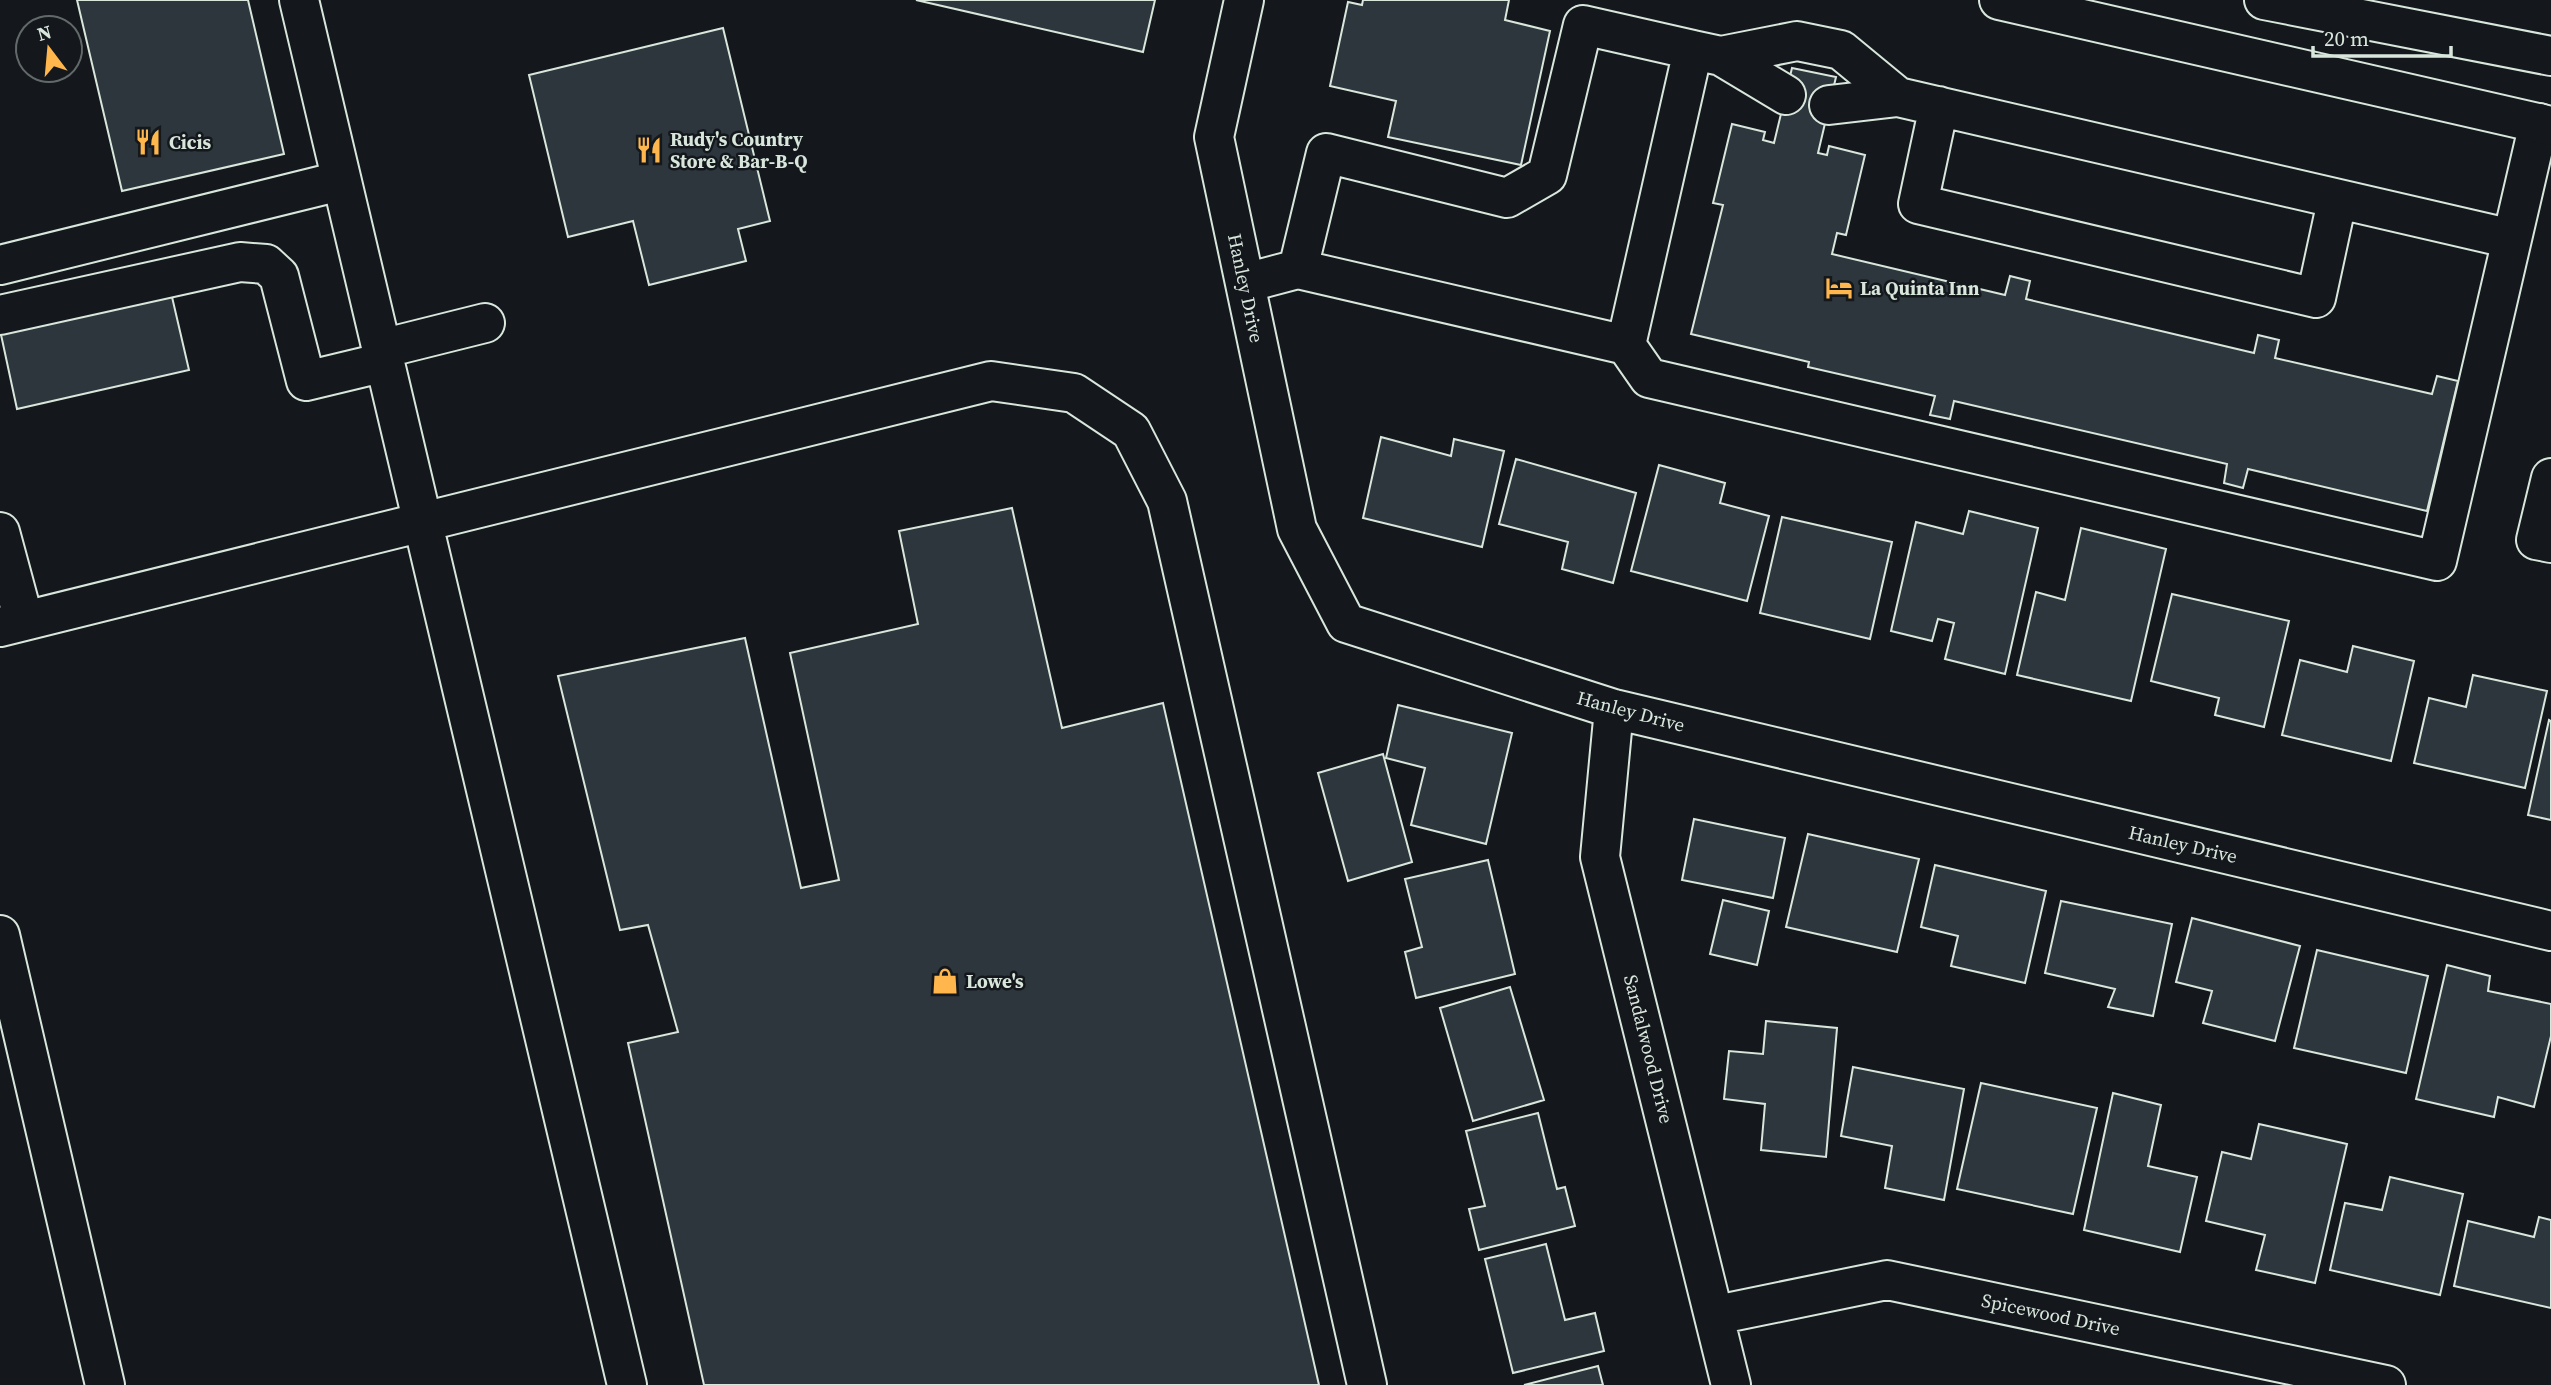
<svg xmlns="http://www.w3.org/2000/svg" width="2551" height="1385" font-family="'Source Serif 4',serif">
<rect width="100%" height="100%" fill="#14181c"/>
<!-- building -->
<path fill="#2c363c" stroke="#d8e6dc" stroke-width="2" d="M77 0H248L284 154 122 191Z
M916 0H1155L1143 52Z
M1363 0H1509L1505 20 1550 31 1521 165 1388 137 1396 101 1330 86 1348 2 1362 5Z
M723 28 770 221 738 229 746 261 649 285 633 221 568 237 529 75Z
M1792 68 1836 77 1818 153 1827 155 1829 146 1865 155 1846 235 1837 233 1832 254 2005 295 2010 276 2030 281 2026 299 2254 353 2258 335 2279 340 2275 358 2432 394 2437 376 2458 381 2427 511 2248 469 2243 488 2224 483 2227 464 1954 401 1950 419 1930 415 1935 396 1808 367 1809 362 1691 334 1723 205 1713 203 1732 124 1765 132 1763 140 1774 143Z
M169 284 189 370 17 409 0 330Z
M1381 437 1451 456 1454 439 1504 451 1482 547 1363 518Z
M1516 459 1636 493 1613 583 1562 569 1568 542 1499 524Z
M1659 465 1725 483 1720 503 1769 516 1747 601 1631 571Z
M1012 508 1062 728 1163 703 1319 1385H704L628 1043 678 1032 648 925 620 930 558 676 745 638 801 888 839 880 790 653 918 624 899 531Z
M1969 511 2038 528 2005 674 1945 659 1954 623 1938 619 1932 641 1891 631 1916 522 1963 534Z
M1782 517 1892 542 1870 639 1760 613Z
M2081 528 2166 549 2131 701 2017 675 2036 592 2065 600Z
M2172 594 2289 621 2264 727 2215 715 2219 698 2151 681Z
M2353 646 2414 661 2391 761 2282 735 2300 660 2347 672Z
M2473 675 2547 691 2525 788 2414 763 2429 698 2466 707Z
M1398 705 1512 733 1486 844 1411 825 1425 768 1386 758Z
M2549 720 2551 721V820L2528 815Z
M1383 754 1412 862 1348 881 1318 773Z
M1694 819 1785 838 1773 898 1682 880Z
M1808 834 1919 859 1897 952 1786 927Z
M1488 860 1515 974 1416 998 1405 952 1422 947 1405 879Z
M1935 865 2046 891 2025 983 1951 966 1958 936 1921 927Z
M1723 900 1769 911 1757 965 1710 954Z
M2061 901 2172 924 2153 1016 2108 1007 2115 989 2045 973Z
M2192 918 2300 946 2275 1041 2203 1023 2212 991 2176 982Z
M2317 950 2428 976 2406 1073 2294 1048Z
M2447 965 2490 976 2488 991 2551 1004V1036L2534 1107 2498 1097 2494 1117 2416 1099Z
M1510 987 1544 1100 1473 1121 1440 1008Z
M1766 1021 1837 1028 1826 1157 1761 1150 1765 1104 1724 1099 1729 1051 1763 1054Z
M1853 1067 1964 1089 1944 1200 1885 1188 1892 1146 1841 1136Z
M1981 1083 2097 1108 2073 1214 1957 1189Z
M2113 1093 2161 1105 2148 1166 2197 1177 2180 1252 2084 1230Z
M1538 1113 1557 1189 1565 1187 1575 1226 1479 1250 1469 1209 1485 1206 1466 1131Z
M2259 1124 2347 1144 2315 1283 2256 1270 2265 1235 2206 1221 2222 1152 2251 1159Z
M2390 1177 2463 1194 2440 1295 2330 1270 2345 1203 2382 1210Z
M2539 1217 2551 1220V1308L2454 1286 2468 1221 2534 1237Z
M1546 1244 1565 1320 1595 1313 1604 1351 1513 1373 1485 1259Z
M1598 1366 1603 1385H1524Z"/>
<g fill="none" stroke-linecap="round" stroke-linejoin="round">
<!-- minor casing -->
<g stroke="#d8e6dc" stroke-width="42">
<path id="minor" d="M299 0 627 1385
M1244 0 1214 137 1297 529 1346 623 1614 709 2551 931
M1693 50 1721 56 1797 41 1841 50 1898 97 1829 105
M1721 56 1786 95
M1898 97 2512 239 2539 123
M1939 106 1918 204 2316 298 2337 201
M0 265 340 181
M1245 283 1298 269 1626 345 1693 50 1583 25 1547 175 1507 198 1326 153 1298 269
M0 315 240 262 266 264 279 276 306 381 385 362
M1626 345 1649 378 2437 561 2512 239
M381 349 485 323
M2551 478 2536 540 2551 543
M0 532 24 621
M0 627 991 381 1074 393 1131 431 1167 501 1367 1385
M1614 709 1600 857 1731 1385
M0 935 105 1385
M1716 1315 1887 1280 2386 1385"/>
</g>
<!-- major casing -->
<g stroke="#d8e6dc" stroke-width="42">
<path id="major" d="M1999 0 2551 126"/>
</g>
<!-- highway casing -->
<g stroke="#d8e6dc" stroke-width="42">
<path id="highway" d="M2264 0 2551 56"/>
</g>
<!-- minor -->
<use href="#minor" stroke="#14181c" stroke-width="38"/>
<!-- major -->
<use href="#major" stroke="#14181c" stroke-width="38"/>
<!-- highway -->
<use href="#highway" stroke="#14181c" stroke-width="38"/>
</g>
<!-- icons -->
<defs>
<g id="restaurant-bare" transform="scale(2.1)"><path d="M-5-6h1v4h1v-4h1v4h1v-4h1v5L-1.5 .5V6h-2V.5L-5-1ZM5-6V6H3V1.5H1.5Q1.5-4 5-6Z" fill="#ffb74d" stroke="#14181c" stroke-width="2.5" paint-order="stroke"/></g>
<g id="hotel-bare" transform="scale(2.1)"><path d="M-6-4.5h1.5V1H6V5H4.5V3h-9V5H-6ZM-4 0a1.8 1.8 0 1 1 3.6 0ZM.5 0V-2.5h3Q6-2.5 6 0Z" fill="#ffb74d" stroke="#14181c" stroke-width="2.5" paint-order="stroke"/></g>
<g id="shop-bare" transform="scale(2.1)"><path d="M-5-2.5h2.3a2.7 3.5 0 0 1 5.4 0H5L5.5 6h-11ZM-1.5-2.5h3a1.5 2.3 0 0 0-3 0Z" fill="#ffb74d" stroke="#14181c" stroke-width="2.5" paint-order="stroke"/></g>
</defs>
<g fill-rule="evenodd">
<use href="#restaurant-bare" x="148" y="142"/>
<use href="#restaurant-bare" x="649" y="150"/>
<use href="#hotel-bare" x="1839" y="288"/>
<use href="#shop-bare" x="945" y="981"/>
</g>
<g text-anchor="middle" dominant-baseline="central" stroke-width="5" stroke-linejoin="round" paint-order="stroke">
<!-- poi labels -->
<g font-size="19" font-weight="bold" fill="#d8e6dc" stroke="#14181c" text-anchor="start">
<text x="670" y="139">Rudy's Country<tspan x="670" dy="22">Store &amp; Bar-B-Q</tspan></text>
<text x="169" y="142">Cicis</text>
<text x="1860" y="288">La Quinta Inn</text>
<text x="966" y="981">Lowe's</text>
</g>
<!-- street labels -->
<g font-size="19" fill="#d8e6dc" stroke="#14181c">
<text transform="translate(1246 288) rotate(78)">Hanley Drive</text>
<text transform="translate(1631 711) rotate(15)">Hanley Drive</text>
<text transform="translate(2183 844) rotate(13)">Hanley Drive</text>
<text transform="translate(1649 1049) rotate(76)">Sandalwood Drive</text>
<text transform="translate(2051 1314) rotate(12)">Spicewood Drive</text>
</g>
</g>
<!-- north arrow -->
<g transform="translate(49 49) rotate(344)"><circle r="33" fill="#14181c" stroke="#626a69" stroke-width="2"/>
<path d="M0-5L12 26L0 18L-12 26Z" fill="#ffb74d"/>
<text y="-10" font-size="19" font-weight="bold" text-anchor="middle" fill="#d8e6dc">N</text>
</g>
<!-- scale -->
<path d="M2313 46v10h138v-10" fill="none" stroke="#d8e6dc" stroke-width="3.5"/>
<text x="2324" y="46" font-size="21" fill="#d8e6dc" stroke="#14181c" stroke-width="5" paint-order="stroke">20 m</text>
</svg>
